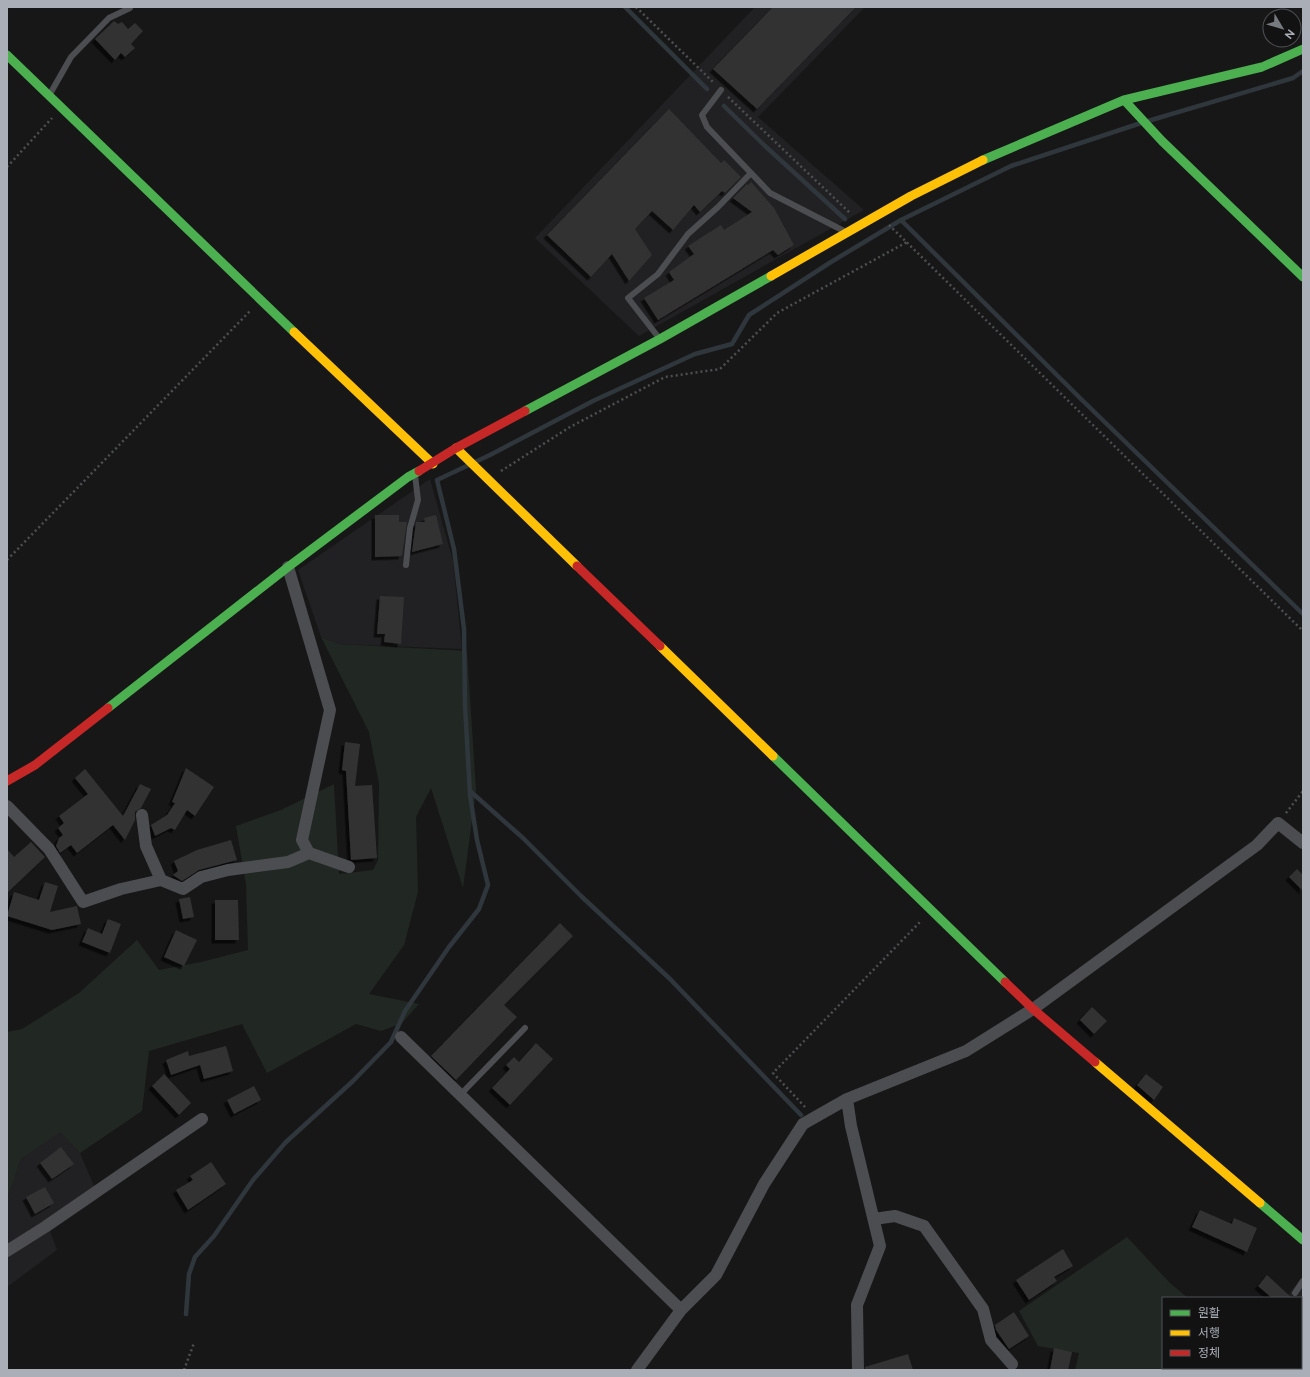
<svg xmlns="http://www.w3.org/2000/svg" width="1310" height="1377" font-family="Raleway,'Noto Sans KR',sans-serif">
<defs>
<filter id="shadow"><feDropShadow dx="-3.5" dy="3.5" stdDeviation="0" flood-color="#0009"/></filter>
</defs>
<rect width="100%" height="100%" fill="#171718"/>
<!-- built -->
<path fill="#212123" d="M755 7H865L758 117 864 210 639 336 535 238Z
M430 479 453 561 462 649 340 644 321 637 298 570Z
M60 1131 80 1153 99 1198 50 1231 57 1250 7 1287V1195L10 1192 21 1159Z
M1303 1275V1339L1301 1337V1298H1286Z"/>
<!-- green -->
<path fill="#212722" d="M321 637 340 644 467 651 476 790 463 888 431 788 416 817 418 892 404 945 369 994 419 1004 402 1023 381 1031 356 1024 267 1073 242 1024 149 1051 142 1111 80 1153 60 1132 21 1159 10 1192 7 1195V1032L22 1029 79 993 137 940 159 970 201 962 248 950 246 884 236 826 281 810 334 784 339 874 373 870 378 860 379 784 369 732Z
M1127 1237 1170 1283 1188 1298H1163V1368H1274L1273 1370H1075L1079 1353 1038 1346 1019 1311Z"/>
<g fill="none" stroke-linecap="round" stroke-linejoin="round">
<!-- stream -->
<path stroke="#2f373c" stroke-width="4.5" d="M625 7 707 89
M724 106 765 146 845 219
M1148 121 1293 78 1303 71
M901 220 1081 399 1303 614
M470 791 523 838 581 896 670 979 801 1115
M186 1314 189 1274 195 1257 214 1236 253 1180 286 1142 353 1081 391 1042 405 1011 449 947 479 909 488 885 477 840 470 795 465 705 464 629 454 549 437 480 490 455 595 400 695 354 732 344 749 315 831 262 901 220 1011 166 1141 123"/>
</g>
<!-- building -->
<path fill="#323233" filter="url(#shadow)" d="M773 7H856L757 109 713 69Z
M114 21 118 24 122 22 128 29 135 23 143 31 131 44 135 48 125 57 121 53 115 60 95 39Z
M669 109 721 163 724 160 741 177 725 193 722 191 700 212 694 205 673 230 652 211 635 229 652 255 629 281 612 254 591 277 547 235Z
M751 182 774 208 794 245 778 255 773 250 658 320 644 298 674 280 669 272 694 254 688 246 721 225 724 230 752 212 733 198 747 184 748 185Z
M375 515H399V522H407L402 556 375 557Z
M436 515 443 544 412 552 416 522H425L424 518Z
M380 596 404 597 401 644 384 642 385 634H377Z
M345 742 360 744 355 786 372 785 377 858 351 860 346 771 342 770Z
M186 768 214 787 195 816 187 810 175 830 171 828 155 836 151 825 167 815 175 803 172 802Z
M85 769 123 816 140 784 151 789 141 808 135 812V820L125 840 113 825 77 853 71 845 60 853 56 846 59 838 63 835 58 828 64 823 59 816 88 794 75 778Z
M231 840 237 860 199 870 182 881 173 875 178 871 174 861 197 850Z
M31 842 45 857 7 893V849L14 857Z
M1297 869 1303 875V891L1289 877Z
M45 882 58 886 50 912 77 906 81 924 52 930 7 916 14 892 39 900Z
M190 897 194 917 183 919 179 899Z
M215 900H238L239 940H215Z
M108 919 121 924 110 953 82 942 88 928 102 934Z
M560 923 573 936 504 1005 517 1017 456 1080 431 1056Z
M176 930 197 940 184 966 164 957Z
M1092 1007 1107 1021 1094 1034 1080 1020Z
M536 1043 553 1059 510 1105 492 1088 510 1069 506 1065 514 1057 519 1062Z
M226 1046 233 1071 204 1079 200 1065 171 1075 166 1060 188 1051 189 1056Z
M164 1074 191 1103 179 1115 152 1086Z
M1146 1074 1163 1087 1154 1100 1137 1085Z
M254 1086 261 1100 234 1114 227 1100Z
M61 1147 74 1164 52 1179 40 1163Z
M211 1162 226 1184 188 1210 176 1190 193 1180 190 1176Z
M45 1187 54 1203 35 1214 26 1197Z
M1200 1210 1232 1224 1234 1218 1257 1228 1247 1252 1192 1227Z
M1063 1249 1073 1266 1054 1277 1057 1281 1029 1300 1016 1280Z
M1267 1275 1292 1298H1272L1258 1286Z
M1014 1312 1029 1336 1009 1349 996 1330 995 1325Z
M1054 1348 1072 1352 1068 1370H1050Z
M908 1354 913 1370H865V1367Z"/>
<g fill="none" stroke-linecap="round" stroke-linejoin="round">
<!-- path -->
<path stroke="#4d4f51" stroke-width="2.5" stroke-dasharray="2 3" stroke-linecap="butt" d="M636 7 714 83
M728 97 850 213
M7 167 52 118
M889 225 1303 631
M501 471 570 427 665 377 720 369 777 313 907 242
M7 560 251 310
M1286 813 1303 791
M805 1107 773 1073 921 921
M184 1370 194 1343"/>
<!-- lane -->
<path stroke="#4c4d50" stroke-width="6" d="M721 90 702 115 707 127 770 193 846 232
M50 94 71 57 109 18 130 8
M659 338 628 298 658 274 688 234 718 207 751 173
M406 565 410 528 418 500 415 475
M461 1094 525 1028
M1295 1293 1303 1281"/>
<!-- street -->
<path stroke="#4c4d50" stroke-width="12" d="M288 567 330 710 302 840 309 853
M7 806 49 849 83 902 121 889 161 880 146 846 142 815
M161 880 183 889 201 877 228 870 288 862 309 853 349 867
M401 1037 681 1310
M874 1219 895 1216 924 1226 983 1309 991 1340 1012 1364
M7 1251 45 1227 202 1119
M637 1370 681 1310 716 1275 764 1184 803 1124 847 1099
M858 1370 857 1305 880 1246 851 1126 847 1099 966 1051 1033 1009 1257 845 1278 823 1303 843"/>
<!-- fast -->
<path stroke="#4caf50" stroke-width="9" d="M7 55 294 332
M1124 100 1162 141 1303 277
M983 160 1124 100 1262 67 1303 49
M525 411 660 339 771 276
M108 708 288 567 408 477 419 471
M773 756 1005 982
M1260 1203 1303 1240"/>
<!-- slow -->
<path stroke="#ffc107" stroke-width="9" d="M771 276 911 196 983 160
M294 332 433 464
M456 448 577 566
M660 646 773 756
M1095 1062 1260 1203"/>
<!-- jam -->
<path stroke="#c62828" stroke-width="9" d="M419 471 456 448 525 411
M577 566 660 646
M7 781 35 765 108 708
M1005 982 1033 1009 1095 1062"/>
</g>
<!-- border -->
<rect width="1310" height="1377" fill="none" stroke="#aaafb7" stroke-width="16"/>
<!-- legend -->
<rect x="1162" y="1297" width="140" height="72" fill="#121213" stroke="#4f5155"/>
<rect x="1170" y="1310" width="20" height="6" fill="#4caf50" stroke="#4f5155"/>
<text x="1198" y="1317" font-size="12" fill="#aaafb7">원활</text>
<rect x="1170" y="1330" width="20" height="6" fill="#ffc107" stroke="#4f5155"/>
<text x="1198" y="1337" font-size="12" fill="#aaafb7">서행</text>
<rect x="1170" y="1350" width="20" height="6" fill="#c62828" stroke="#4f5155"/>
<text x="1198" y="1357" font-size="12" fill="#aaafb7">정체</text>
<!-- north arrow -->
<g transform="translate(1282 28) rotate(128)"><circle r="19" fill="#121213" stroke="#4f5155"/>
<path d="M0-3L7 15L0 10L-7 15Z" fill="#777a7f"/>
<text y="-6" font-size="11" font-weight="bold" text-anchor="middle" fill="#aaafb7">N</text>
</g>
</svg>
